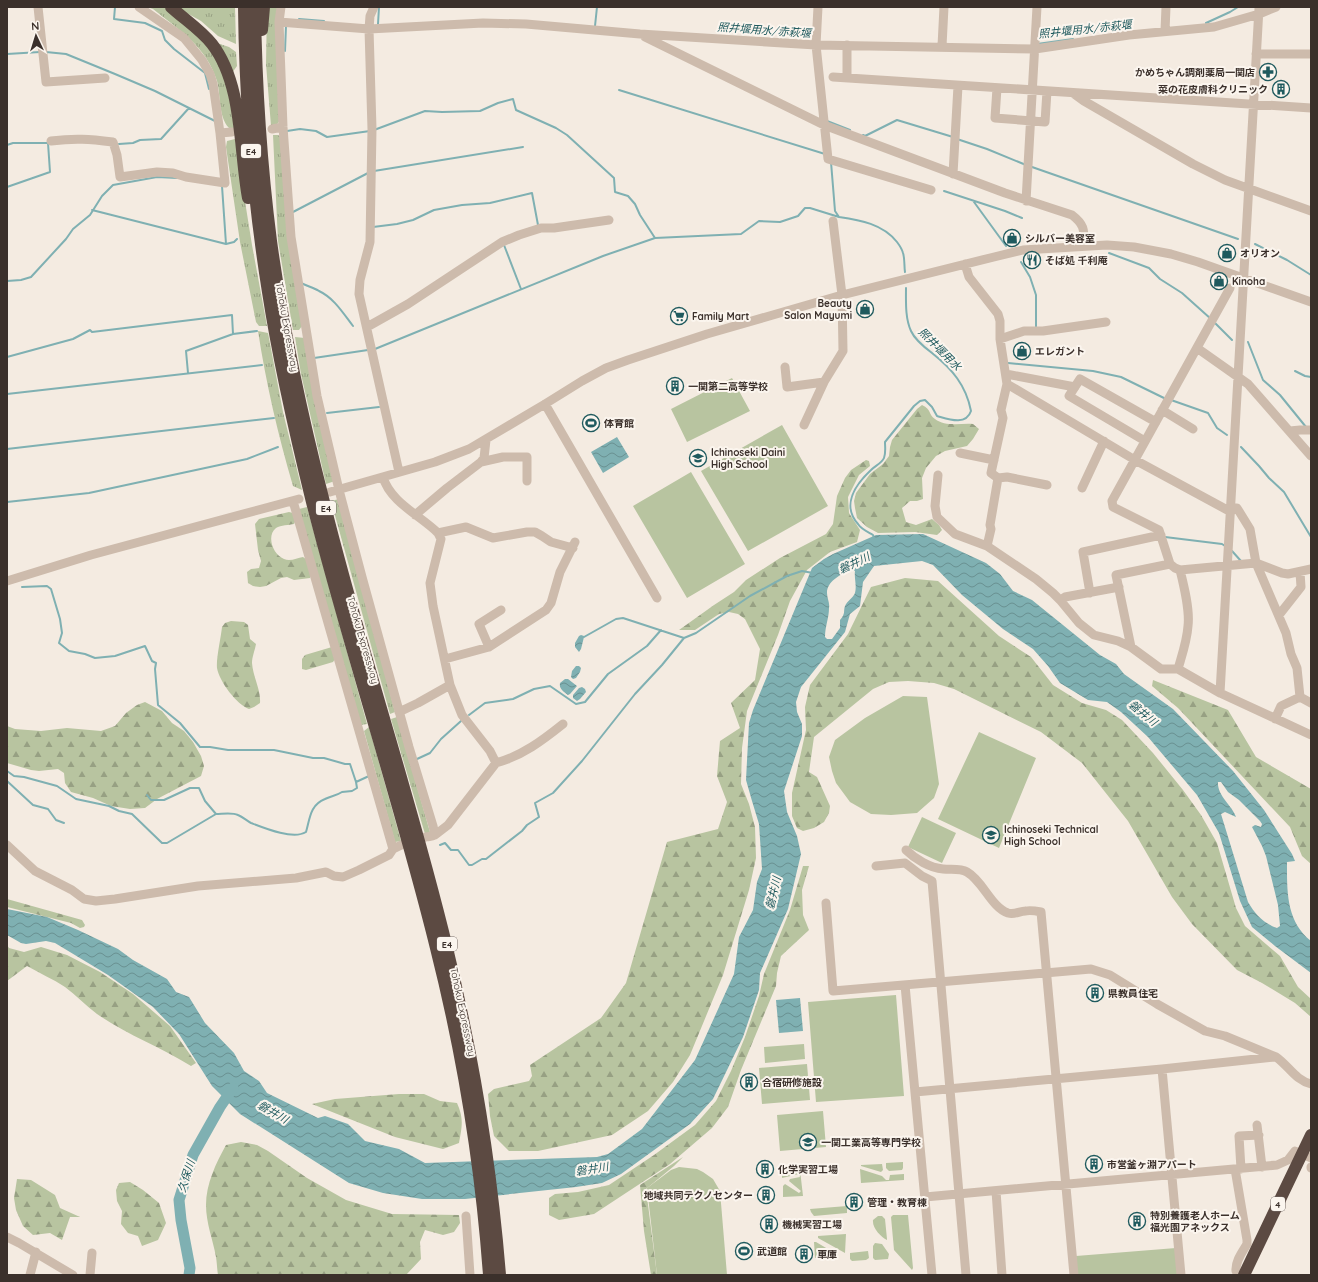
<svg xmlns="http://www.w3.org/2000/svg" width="1318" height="1282" font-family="Quicksand,'Noto Sans JP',sans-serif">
<defs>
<pattern id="grass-tufts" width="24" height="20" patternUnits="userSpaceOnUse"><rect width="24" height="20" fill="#b8c4a0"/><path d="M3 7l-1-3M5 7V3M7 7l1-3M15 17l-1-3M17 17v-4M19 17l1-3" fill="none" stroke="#97a083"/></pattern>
<pattern id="forest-firs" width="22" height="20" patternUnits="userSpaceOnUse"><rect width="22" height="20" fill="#b8c4a0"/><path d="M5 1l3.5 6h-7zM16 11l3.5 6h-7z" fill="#97a083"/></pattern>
<pattern id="water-waves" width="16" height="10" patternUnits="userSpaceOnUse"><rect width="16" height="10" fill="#7fb0b2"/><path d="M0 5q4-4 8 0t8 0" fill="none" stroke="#699091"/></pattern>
</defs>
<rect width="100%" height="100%" fill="#f4ebe1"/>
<!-- grass -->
<path fill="url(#grass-tufts)" d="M147 7H165L204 41 221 66 230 97 234 128H229C218 116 221 96 217 81 206 46 180 31 153 9Z
M176 7H235L236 44 218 36 201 21Z
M267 7H278L280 120 276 126H271L266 64Z
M217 43 229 47 236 52 237 66 232 73Z
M273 135H278L282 138 302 326 299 330H293L278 241Z
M235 139 252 245 267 326H259L256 322 240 242 226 147 227 141Z
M258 331 268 333 283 412 302 490 293 486C278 435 266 383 258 331Z
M295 337 305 338 335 481 326 484 301 374Z
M339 499 395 712 390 714 331 501Z
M307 507 367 724 361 725 299 509Z
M397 717 430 832 425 834 391 719Z
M369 727 401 841 395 842 364 731Z"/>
<!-- forest -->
<path fill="url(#forest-firs)" d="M922 405C932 410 928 414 935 419 945 427 961 423 973 424L979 429 973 439 967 446 945 451 936 456 926 468 922 478 923 499 917 501H910L902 508 906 522 916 525 932 519 939 525 942 530 937 535 915 532 878 533 867 527 857 518 855 508 854 501 856 493 870 474 883 464 889 456 890 447 892 440 917 409Z
M866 460 869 461 870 466 859 475 848 497 849 513 860 530 857 542 830 552 807 570 790 601 778 635 747 711 742 748 741 784 749 804 755 827 756 858 749 890 723 975 690 1055 673 1082 648 1111 612 1135 538 1151H509L494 1136 490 1116 488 1094 494 1089 529 1081 532 1076 530 1065 601 1018 626 983 667 842 718 829 727 802 717 776 720 741 740 728 731 703 755 680 760 649 745 619 738 614 729 612 719 614 695 630H679L714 605 734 592 746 580 780 558 826 534 833 524 837 496 845 478 851 470Z
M289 512 293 513 296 520 294 524C289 525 281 525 276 528 266 536 273 555 284 559 290 562 297 558 303 557L307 560 311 574 310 578 294 580 287 577 281 578 266 586 260 587 253 586 248 583 247 572 251 569 259 568 261 561 258 550 255 524 259 519Z
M905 578 938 581 999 636 1031 657 1053 685 1082 703 1106 710 1122 720 1153 753 1183 790 1201 815 1217 843 1236 908 1245 926 1280 956 1298 987 1311 999V1017L1295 1003 1262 983 1237 970 1192 924 1172 897 1128 821 1082 763 1041 732 954 689 934 683 908 681 889 682 873 689 814 737 809 772 817 777 830 806 829 813 824 822 814 828 803 831 797 828 792 816V793L806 730 805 707 810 685 848 634 871 587Z
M231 621 244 622 248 625 250 639 256 644C255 650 252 657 252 663 253 677 261 690 260 703L254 707 249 709C237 705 219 681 217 668 216 659 221 637 222 627L225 623Z
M332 647 335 659 333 662 306 670 302 669V659L305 655Z
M1153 680 1228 710 1256 757 1311 789V864L1302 856 1290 827 1178 708 1152 686Z
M145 702 162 711 172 723 184 731 193 742 201 756 204 766 201 776 157 799 145 808 130 809 111 806 93 798 71 792 65 783 64 773 58 769 39 771 31 770 7 763V726L15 729 41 731 67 728 101 731 115 726 126 713 137 705Z
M803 866H809L802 890 803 915 809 930 781 956 777 973 776 986 741 1070 728 1107 712 1128 670 1164 594 1214 559 1220 549 1215V1198L555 1194 578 1192 609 1185 654 1155 695 1125 716 1101 731 1071 745 1037 759 996 764 974 790 910Z
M7 899 82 920 85 925 84 927 80 928 71 923 7 907Z
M7 945 9 948 24 952 41 947 67 955 100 972 133 994 170 1026 196 1063 191 1066C161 1047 127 1035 97 1014 86 1006 76 995 65 987 53 979 39 973 27 966L7 981Z
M399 1094H424L440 1101 457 1103C464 1119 462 1126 459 1143L443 1149 395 1137 312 1104 335 1099Z
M241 1142 257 1145 268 1151 307 1178 346 1200 392 1214 459 1215 460 1223 454 1232 443 1235 425 1230 420 1242 421 1259 406 1275H218C217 1269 217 1263 216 1257 213 1240 206 1223 206 1205 206 1184 216 1163 226 1145Z
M683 1157 674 1166 646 1189 657 1275H651L644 1231 640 1185Z
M17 1179 31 1180 55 1195 60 1208 80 1217H70L62 1240 50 1233 33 1235 23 1226 16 1210 14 1198Z
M130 1182 143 1190 159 1203 166 1223 158 1240 142 1246 138 1236 128 1233 121 1224 122 1211 117 1201 116 1190 119 1183Z"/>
<!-- green -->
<path fill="#b8c4a0" d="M732 378 750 411 687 442 671 409Z
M782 425 828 506 748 551 701 471Z
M691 472 745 564 687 598 633 506Z
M903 696 927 697 939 784 934 798 917 813 891 815 871 814 850 802 836 783 832 771 829 757 835 740 865 718Z
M979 732 1036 758 999 848 938 819Z
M922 817 956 833 942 863 908 847Z
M896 995 904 1096 816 1102 808 1002Z
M804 1044 805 1059 765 1063 764 1047Z
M807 1064 810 1100 762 1104 759 1068Z
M823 1111 826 1147 780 1151 777 1115Z
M903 1162V1168L902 1170 889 1171 886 1168V1163Z
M882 1164 883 1170 881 1172 861 1166V1165Z
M679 1167 697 1169 703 1172 713 1179 720 1191 727 1275H657L647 1188 671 1170Z
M860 1169 882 1176 886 1180H889L890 1175 904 1174V1180L861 1183Z
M800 1170 803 1196 783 1197V1186L785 1184 799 1193 801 1191 789 1181 790 1179 800 1177 799 1174 782 1178V1171Z
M847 1206V1213L814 1216 811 1212 810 1209Z
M893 1215H908L913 1268 912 1270 894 1250 891 1217Z
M878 1216H882L885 1219 887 1239V1240C881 1237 872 1228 873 1220Z
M846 1234 845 1253 818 1238V1236Z
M814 1242H816L838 1255 837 1256 815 1258Z
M875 1243 882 1244 889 1254 888 1259 875 1260 873 1258V1246Z
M1176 1248 1178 1275H1077L1076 1256Z
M868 1251 869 1258 866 1260 852 1261 850 1259V1253Z"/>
<!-- water -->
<path fill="url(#water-waves)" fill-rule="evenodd" d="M617 437 629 457 603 473 591 452Z
M923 534 986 563 1000 574 1013 591 1032 600 1100 655 1116 664 1124 674 1173 709 1233 771 1264 810 1292 854 1295 861 1287 862C1287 891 1286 921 1311 941V973L1275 946 1252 927 1240 901 1219 833 1197 795 1148 737 1121 712 1107 702 1088 700 1060 683 1048 666 1033 649 1003 629 962 595 933 565 922 561 874 566 863 582 860 606 850 614 845 632 801 687 796 702 797 712 802 724V736L784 791 787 812 797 836 801 854 788 909 760 973 759 990 743 1037 713 1099 690 1124 621 1174 602 1183 576 1187 465 1199H422L383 1193 349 1183 240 1114 212 1086 179 1034 153 1007 108 975 55 943 46 941 26 944 21 943 7 935V909L47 917 78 930 118 949 133 960 167 979 176 992 189 997 205 1023 234 1053 244 1071 259 1081 267 1093 318 1118 325 1116 348 1124 365 1141 399 1149 425 1163 597 1157 608 1154 642 1129 695 1060 734 974 739 937 753 910 757 882 762 869 759 824 752 801 746 780 749 723 753 710 812 568 824 559 833 554 876 535ZM848 570H853L855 571C854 578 857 586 855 593 853 598 847 601 845 606 843 612 846 613 840 620V628L832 639H827L825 637C825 626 829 618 829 608 830 603 827 598 827 593 827 581 840 576 848 570ZM1218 782H1221L1228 792 1239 800 1260 821 1262 824 1261 827 1255 825 1252 827 1262 846 1266 856 1278 905 1280 926 1277 928C1263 923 1255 914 1248 902L1221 814 1225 812 1236 817C1232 805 1217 796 1218 782Z
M581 635 584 636V637L581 649 579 652 575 647V643L579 636Z
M576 666H579L581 668 580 672 576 678 573 679 571 677 572 671Z
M565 679H568L577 686 570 694 568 695C563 691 559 689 560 683Z
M582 687 585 689 586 692 580 699 577 701 573 698V695L579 688Z
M800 998 803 1031 779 1033 776 1000Z"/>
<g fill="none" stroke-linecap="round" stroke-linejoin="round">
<!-- stream -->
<path stroke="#7fb0b2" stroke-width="2" d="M115 7 114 19 145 23 162 31 165 40 174 49 205 73 209 89
M299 19 324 21
M1206 23 1230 12 1238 7
M378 24 379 7
M595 26 597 7
M1037 44 1073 39
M285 51 286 26
M46 52 66 54 115 74 155 91 215 121
M7 54 40 52
M619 90 825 154
M827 121 850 130
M374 130 425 111 442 112 480 111 498 103 513 99 516 110 556 128 567 135 614 178 615 192 628 196 635 204 640 215 655 238
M287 131 300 129 316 131 327 137 370 131
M863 135 865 136 897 120 953 137
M957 139 987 149 1026 165
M119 144 133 143 140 140 161 139 189 108
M7 145 13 143H48L50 172 7 187
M831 162 835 211 839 217C860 220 883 224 897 242 900 246 902 249 903 253 905 259 904 266 905 272
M1032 167 1238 239
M374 171 523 147
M222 186 226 244
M944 191 1005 211 1022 218
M974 202 1006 246
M92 210 226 244 234 242 237 239
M293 212 368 173
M373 227 397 224 413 220 434 210 462 205 490 203 532 193 538 225
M1255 244 1287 260 1311 275
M504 245 521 289
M1109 253 1149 268 1160 279 1182 293 1211 319
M1021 262 1030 277 1036 295V327
M7 281 21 280 31 277 66 239 73 229 90 215 102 196 113 185 157 177 177 178
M301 283C307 286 314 288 319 291 334 298 343 313 353 326
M1214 322 1232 340
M1248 342 1263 380 1280 395 1306 427
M375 349 603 256 655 238 741 234 759 221 780 222 798 216 805 208H810L839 217
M7 357 73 339 90 330 92 332 232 315 233 334
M314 358 368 350
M1008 363 1093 371 1121 377 1166 399
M1295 371 1305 376 1311 377
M188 373 186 351 233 334 257 331
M7 394 262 365
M1171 400 1208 413 1217 428 1227 435
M327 413 379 407
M1241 447 1259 466 1269 478 1284 492 1311 537
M7 449 274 418
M7 502 89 493 247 459 278 447
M1165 537 1222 544 1225 546
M874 538 873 535C868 532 861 529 858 524 841 505 856 484 871 470 875 466 882 463 884 458 886 453 885 447 885 442L914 406 920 401 925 400 932 407 937 416C948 419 966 426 971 411 966 385 952 369 932 353 924 347 915 340 911 331 905 318 906 301 906 288
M1232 551 1241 561H1243
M22 587 47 586 51 589 60 619 62 633 59 643 69 651 85 654 95 658 115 656 145 646 152 661 156 663 155 669 158 705 180 723 200 747H210L228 750H274L313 758H324L345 764H350L356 782
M584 637 616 619 623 618 684 638 696 633 750 596 787 576 802 571 813 573
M469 715 485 703 513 699 534 689 550 686 576 704 585 702 608 674 647 646 661 630
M417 759 430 753 441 739 461 721
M7 771 14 776 24 777 57 786 76 799 109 806 119 811 132 814 162 843H167L216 814
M7 781 33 805 48 809 56 820 64 823
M147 795 151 800H164L190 788H199L205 801 216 814C222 814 232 812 238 815 243 817 247 821 251 823 264 828 293 840 306 832 310 818 310 805 325 799 331 796 336 796 342 792L352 791 357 788 356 782 369 776
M440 845 445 843 451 850H458L469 865H472L482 859H486L522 831 527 825 539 817 535 803 553 793 582 761 635 694 662 665 684 638"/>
<!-- river -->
<path stroke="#7fb0b2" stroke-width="11" d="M189 1275 190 1268 181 1220 179 1200 193 1155 220 1107 233 1088"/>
<!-- minor -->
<path stroke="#cdbbac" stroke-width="9" d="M38 7 46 82 105 78
M281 7 279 22 283 127 291 237 317 396 339 490 362 577 409 747 433 826 435 835C431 837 430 836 426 837 415 838 403 844 393 849L293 501
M374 7 370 16 369 29 372 129 370 242 360 280 359 294 399 472
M818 7 816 45 828 159 931 190
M1259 8 1220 693 1311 735
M279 22 369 29 483 23 526 24 640 34 816 45 1035 49 1129 35 1214 27 1259 14 1276 7
M1165 31 1166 7
M645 37 824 125 1005 193 1072 215C1085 225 1084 230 1084 246
M847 45V78
M942 46 944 7
M1256 54H1311
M833 77 1311 108
M997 88 995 118 1045 122 1047 91
M1073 93 1084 101 1193 164 1225 180 1311 211
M272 129 283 127
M220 133 232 132
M51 141C75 138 89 139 113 142L117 155 120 177 157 172 173 173 186 177 225 183 220 133 213 84 210 74 202 60 184 38 139 7
M953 174 958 86
M1026 201 1037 7
M965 264 969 277 998 314 1000 321V339L1007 384
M367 327 408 304 502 242 519 235 541 228H554L609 220
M1000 339 1024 331H1043L1106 322
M1197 348 1248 384 1311 456
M785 367 787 387 824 382
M1006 374 1075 387
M545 404 657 598
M1162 410 1193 429
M804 425 824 382 843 351 842 295 833 221
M1290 431 1300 430H1311
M1145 441 1069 396 1080 379 1156 422
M960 453 994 460
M481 462 503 457H527V481
M938 475 935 506 937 517 955 534 987 546
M383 477C390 502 421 516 438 533L441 539 430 583 433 606 450 685 462 715 490 751 496 763 448 825 435 835
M998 478 1007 477 1047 485
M1082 488 1104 441
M330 492 435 462 469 449 545 404 582 381 606 368 628 360 707 334 842 295 994 257 1023 250 1107 245 1134 247 1171 254 1198 262 1311 302
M1232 508H1237L1250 529 1256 563 1286 633 1291 654 1297 668 1300 697 1281 706 1275 719
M415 515 447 488 481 462 484 458 486 440
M438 533 466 527 493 538 527 532H535L542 536 551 542 573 548
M1180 570 1256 563 1282 573 1288 574 1311 569
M7 581 91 555 299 499
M1090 593 1083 552 1161 535
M1060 600 1065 597 1119 587
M1279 615 1301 587 1300 572
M489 647 479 624 501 610
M1131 647 1116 575 1170 564
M445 659 489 647 546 610 551 603 560 572 575 542
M1178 669H1161L1131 647 1118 641 1094 635 1079 623 1060 600 1053 593 1036 579 987 546 991 529 990 525 998 478 991 473 1003 418 1001 410 1007 384 1135 460 1231 512
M1220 693 1178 669C1182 655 1187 641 1188 626 1190 610 1184 586 1180 570L1175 568 1170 564 1159 530 1113 507 1112 501 1230 288
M1300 697 1311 703
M399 712 418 703 450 685
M496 763C522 756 543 740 563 724
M7 845 35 871 72 890 84 899 96 901 115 899 198 886 296 878 326 872 334 876 343 877 359 870 389 855 393 849
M906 850C915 859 930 868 943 869 951 870 960 868 967 872 983 881 991 907 1008 913 1015 915 1019 911 1026 911 1030 910 1036 911 1041 912L1074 1275
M876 866 905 863 922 876 932 881 966 1275
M826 903 833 991 1091 969 1110 975 1157 1004 1205 1031 1225 1036 1276 1057C1289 1066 1295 1080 1311 1084
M905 985 932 1275
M1162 1069 1181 1275
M915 1092 1162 1069 1275 1057
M1257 1125 1262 1167
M1311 1167V1168
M1235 1169 1247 1240V1244C1243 1251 1235 1261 1236 1271
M1241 1169 1239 1136 1259 1135
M996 1191 1002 1275
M925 1197 1277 1165 1288 1160 1295 1151 1311 1158
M466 1216 470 1275
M7 1237 19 1243 73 1275
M30 1275 36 1252
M90 1275 92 1253"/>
<!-- highway -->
<path stroke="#5c4a42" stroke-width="12" d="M171 7C184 19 201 30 212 44 243 84 239 149 248 198
M244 7C245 102 253 198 268 292 279 363 295 433 312 502 350 652 399 798 436 948 463 1055 481 1165 489 1275
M255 7C256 85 261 163 271 241 283 329 302 416 324 502 361 652 411 798 447 948 473 1055 491 1164 500 1275
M262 30 264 7
M1244 1275 1311 1135"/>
</g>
<!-- icons -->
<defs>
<g id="pharmacy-ring" transform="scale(0.9)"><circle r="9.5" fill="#fbf5ee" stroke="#1f5a5e" stroke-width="1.5"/><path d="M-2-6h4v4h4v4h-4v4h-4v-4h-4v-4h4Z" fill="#1f5a5e"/></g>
<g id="building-ring" transform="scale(0.9)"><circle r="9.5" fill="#fbf5ee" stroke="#1f5a5e" stroke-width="1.5"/><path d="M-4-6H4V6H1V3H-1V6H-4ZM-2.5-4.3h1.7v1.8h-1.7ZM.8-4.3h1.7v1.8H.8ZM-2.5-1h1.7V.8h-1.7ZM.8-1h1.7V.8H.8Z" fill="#1f5a5e"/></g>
<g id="shop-ring" transform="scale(0.9)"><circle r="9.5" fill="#fbf5ee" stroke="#1f5a5e" stroke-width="1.5"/><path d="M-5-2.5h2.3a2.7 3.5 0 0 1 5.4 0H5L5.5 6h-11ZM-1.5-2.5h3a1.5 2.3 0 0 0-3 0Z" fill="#1f5a5e"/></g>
<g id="restaurant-ring" transform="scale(0.9)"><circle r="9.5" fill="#fbf5ee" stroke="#1f5a5e" stroke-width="1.5"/><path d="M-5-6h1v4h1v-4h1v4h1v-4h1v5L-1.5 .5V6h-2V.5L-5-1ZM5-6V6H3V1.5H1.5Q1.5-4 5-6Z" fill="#1f5a5e"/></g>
<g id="supermarket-ring" transform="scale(0.9)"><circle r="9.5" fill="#fbf5ee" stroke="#1f5a5e" stroke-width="1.5"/><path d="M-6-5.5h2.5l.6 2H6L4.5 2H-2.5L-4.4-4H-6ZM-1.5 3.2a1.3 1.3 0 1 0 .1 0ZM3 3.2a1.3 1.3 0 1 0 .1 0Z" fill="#1f5a5e"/></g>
<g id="stadium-ring" transform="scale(0.9)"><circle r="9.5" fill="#fbf5ee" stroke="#1f5a5e" stroke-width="1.5"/><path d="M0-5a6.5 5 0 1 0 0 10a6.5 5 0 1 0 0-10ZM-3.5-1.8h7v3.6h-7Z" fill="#1f5a5e"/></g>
<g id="school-ring" transform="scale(0.9)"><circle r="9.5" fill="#fbf5ee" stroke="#1f5a5e" stroke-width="1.5"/><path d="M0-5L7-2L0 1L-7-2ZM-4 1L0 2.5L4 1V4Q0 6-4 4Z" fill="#1f5a5e"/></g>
<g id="university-ring" transform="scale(0.9)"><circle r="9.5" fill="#fbf5ee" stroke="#1f5a5e" stroke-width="1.5"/><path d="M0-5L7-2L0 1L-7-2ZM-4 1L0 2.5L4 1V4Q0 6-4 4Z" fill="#1f5a5e"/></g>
</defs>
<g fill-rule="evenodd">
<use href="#pharmacy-ring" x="1268" y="72"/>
<use href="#building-ring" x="1281" y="89"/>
<use href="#shop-ring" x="1012" y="238"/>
<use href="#shop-ring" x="1227" y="253"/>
<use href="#restaurant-ring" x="1032" y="260"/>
<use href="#shop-ring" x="1219" y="281"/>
<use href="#shop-ring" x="865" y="309"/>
<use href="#supermarket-ring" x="679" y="316"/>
<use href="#shop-ring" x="1022" y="351"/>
<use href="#building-ring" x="675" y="386"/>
<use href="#stadium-ring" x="591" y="423"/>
<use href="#school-ring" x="698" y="458"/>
<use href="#school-ring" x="991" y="835"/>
<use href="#building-ring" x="1095" y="993"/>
<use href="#building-ring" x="749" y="1082"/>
<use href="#university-ring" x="808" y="1142"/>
<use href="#building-ring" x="1094" y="1164"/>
<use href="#building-ring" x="765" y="1169"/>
<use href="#building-ring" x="766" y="1195"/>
<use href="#building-ring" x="854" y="1202"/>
<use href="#building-ring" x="1137" y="1221"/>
<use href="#building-ring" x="769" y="1224"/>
<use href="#stadium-ring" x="744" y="1251"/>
<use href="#building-ring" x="804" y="1254"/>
</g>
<g text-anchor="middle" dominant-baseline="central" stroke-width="4" stroke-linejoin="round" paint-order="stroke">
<!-- shield labels -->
<g fill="#fbf5ee" stroke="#756b66" stroke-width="1">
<rect x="241" y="144" width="20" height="14" rx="3"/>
<rect x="316" y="501" width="20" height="14" rx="3"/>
<rect x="437" y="937" width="20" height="14" rx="3"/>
<rect x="1271" y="1197" width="14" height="14" rx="3"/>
</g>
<g font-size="9" font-weight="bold" fill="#3b302b">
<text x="251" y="151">E4</text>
<text x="326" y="508">E4</text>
<text x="447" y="944">E4</text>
<text x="1278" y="1204">4</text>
</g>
<!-- poi labels -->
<g font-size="10" font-weight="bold" fill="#3b302b" stroke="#fbf5ee" text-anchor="start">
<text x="1255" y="72" text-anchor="end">かめちゃん調剤薬局一関店</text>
<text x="1268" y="89" text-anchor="end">菜の花皮膚科クリニック</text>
<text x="1025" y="238">シルバー美容室</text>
<text x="1240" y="253">オリオン</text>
<text x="1045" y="260">そば処 千利庵</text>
<text x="1232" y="281">Kinoha</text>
<text x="852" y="303" text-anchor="end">Beauty<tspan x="852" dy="12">Salon Mayumi</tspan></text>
<text x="692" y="316">Family Mart</text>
<text x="1035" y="351">エレガント</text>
<text x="688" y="386">一関第二高等学校</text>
<text x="604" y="423">体育館</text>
<text x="711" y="452">Ichinoseki Daini<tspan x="711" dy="12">High School</tspan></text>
<text x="1004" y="829">Ichinoseki Technical<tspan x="1004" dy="12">High School</tspan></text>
<text x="1108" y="993">県教員住宅</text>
<text x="762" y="1082">合宿研修施設</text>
<text x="821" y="1142">一関工業高等専門学校</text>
<text x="1107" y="1164">市営釜ヶ淵アパート</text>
<text x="778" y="1169">化学実習工場</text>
<text x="753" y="1195" text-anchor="end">地域共同テクノセンター</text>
<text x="867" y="1202">管理・教育棟</text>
<text x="1150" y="1215">特別養護老人ホーム<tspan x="1150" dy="12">福光園アネックス</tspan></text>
<text x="782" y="1224">機械実習工場</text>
<text x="757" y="1251">武道館</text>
<text x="817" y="1254">車庫</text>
</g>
<!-- street labels -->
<g font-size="10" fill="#3b302b" stroke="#fbf5ee">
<text transform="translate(287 327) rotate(80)">Tohoku Expressway</text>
<text transform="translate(363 640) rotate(74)">Tohoku Expressway</text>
<text transform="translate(463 1012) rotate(78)">Tohoku Expressway</text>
</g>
<!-- water labels -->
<g font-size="11" font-style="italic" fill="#1f5a5e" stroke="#fbf5ee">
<text transform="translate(1085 29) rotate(-6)">照井堰用水/赤萩堰</text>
<text transform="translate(764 30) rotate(4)">照井堰用水/赤萩堰</text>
<text transform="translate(940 349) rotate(45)">照井堰用水</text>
<text transform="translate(854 563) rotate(-26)">磐井川</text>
<text transform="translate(1143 713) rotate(39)">磐井川</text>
<text transform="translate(773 893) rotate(-77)">磐井川</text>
<text transform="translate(273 1112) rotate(30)">磐井川</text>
<text transform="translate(592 1169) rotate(-9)">磐井川</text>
<text transform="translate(186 1176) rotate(-72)">久保川</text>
</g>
</g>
<!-- border -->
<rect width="1318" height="1282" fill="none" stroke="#3b302b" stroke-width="16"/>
<!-- north arrow -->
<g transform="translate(36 36) rotate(356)" stroke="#fbf5ee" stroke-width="3" paint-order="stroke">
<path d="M0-3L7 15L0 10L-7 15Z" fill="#3b302b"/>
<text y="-6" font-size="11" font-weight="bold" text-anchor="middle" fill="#3b302b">N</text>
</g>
</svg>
